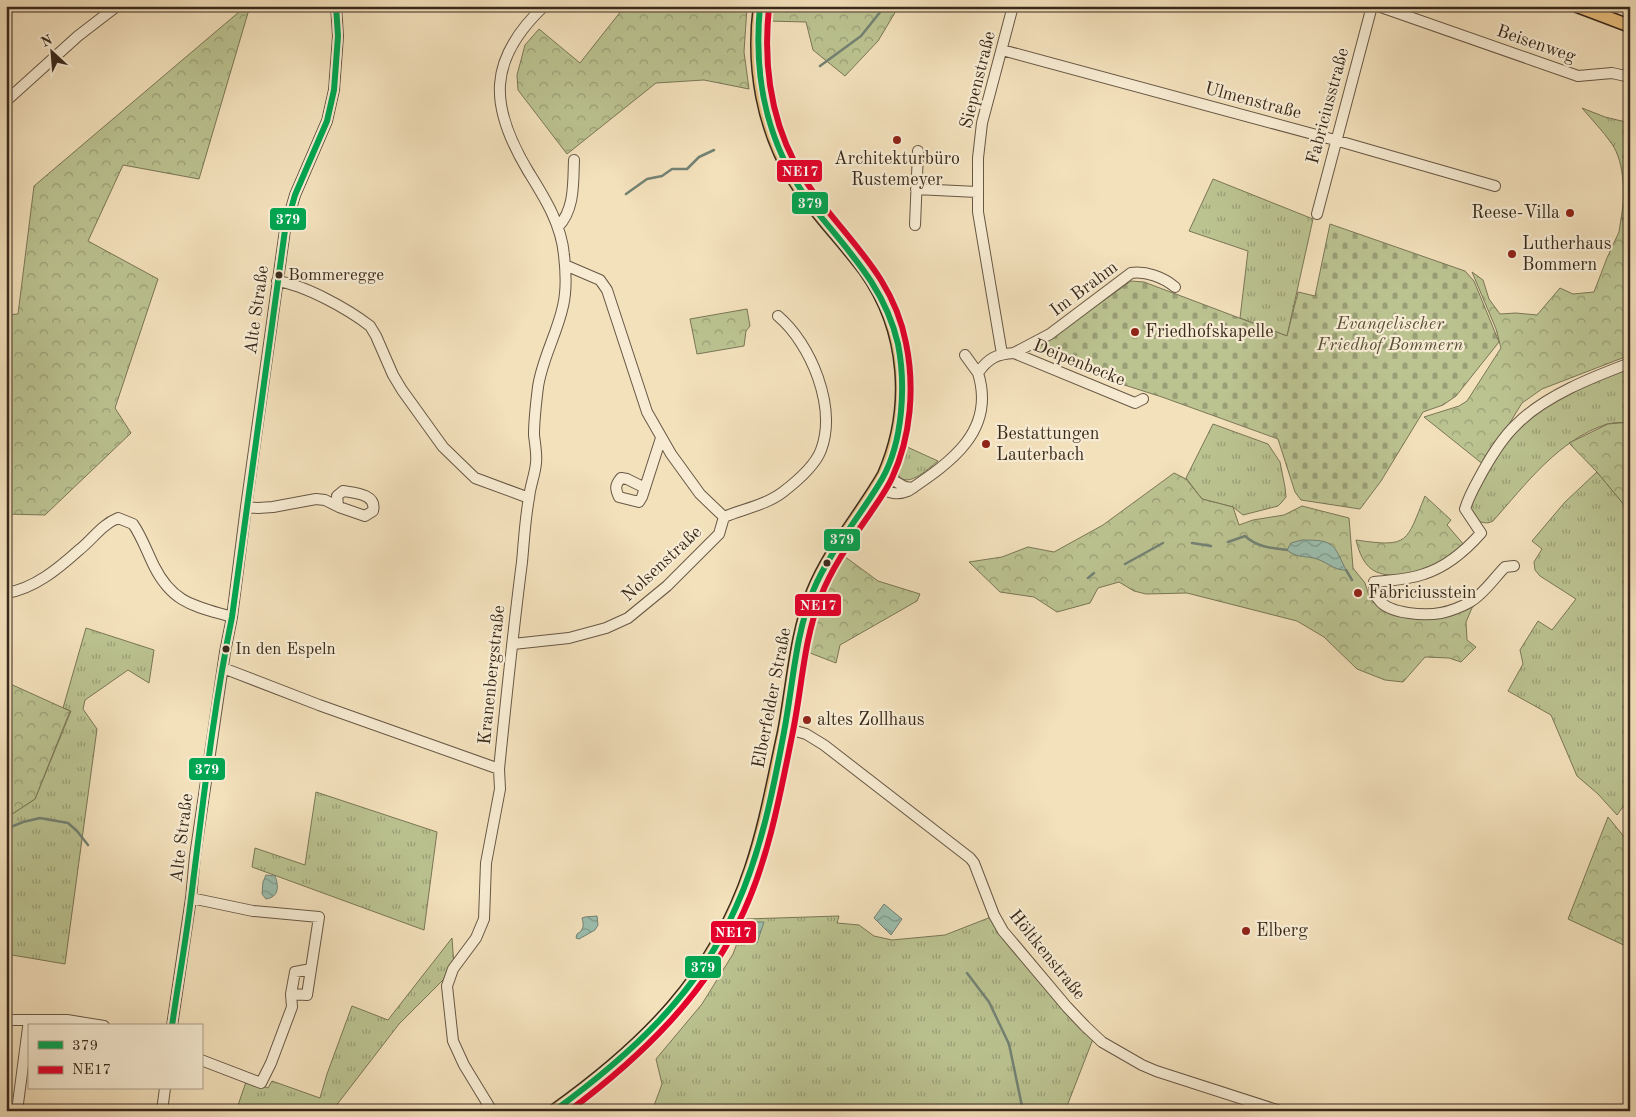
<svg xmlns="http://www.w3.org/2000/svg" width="1636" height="1117" font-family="'Old Standard TT',serif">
<defs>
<pattern id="grass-tufts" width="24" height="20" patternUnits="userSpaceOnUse" patternTransform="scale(1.25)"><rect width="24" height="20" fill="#bbc391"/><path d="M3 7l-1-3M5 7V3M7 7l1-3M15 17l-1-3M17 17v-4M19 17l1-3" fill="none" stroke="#999e76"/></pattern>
<pattern id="forest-crowns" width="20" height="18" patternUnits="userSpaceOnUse" patternTransform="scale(1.25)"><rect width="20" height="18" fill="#bbc391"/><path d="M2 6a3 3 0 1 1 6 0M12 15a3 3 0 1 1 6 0" fill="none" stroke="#999e76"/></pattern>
<pattern id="cemetery-stones" width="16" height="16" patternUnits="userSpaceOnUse" patternTransform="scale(1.25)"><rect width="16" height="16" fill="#bbc391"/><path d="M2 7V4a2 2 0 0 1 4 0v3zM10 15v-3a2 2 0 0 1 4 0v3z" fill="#999e76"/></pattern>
<pattern id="water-waves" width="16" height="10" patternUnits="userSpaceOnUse" patternTransform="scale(1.25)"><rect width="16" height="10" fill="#9bbeae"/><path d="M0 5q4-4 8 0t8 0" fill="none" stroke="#7f9a8d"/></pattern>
</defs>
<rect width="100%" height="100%" fill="#f3e1bc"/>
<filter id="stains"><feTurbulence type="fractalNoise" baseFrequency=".004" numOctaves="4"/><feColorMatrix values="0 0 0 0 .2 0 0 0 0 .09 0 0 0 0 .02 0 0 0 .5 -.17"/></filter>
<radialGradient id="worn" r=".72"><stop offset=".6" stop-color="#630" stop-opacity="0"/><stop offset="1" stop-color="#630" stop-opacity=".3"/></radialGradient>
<!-- grass -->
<path fill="url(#grass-tufts)" stroke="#7a7656" d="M1582 108 1605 117 1630 123V216L1621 219C1625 197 1625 163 1612 144 1603 131 1592 120 1582 108Z
M1213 179 1313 219 1287 336 1240 318 1248 251 1189 231Z
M1630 366V422C1622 423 1614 422 1607 424 1558 440 1526 484 1493 521 1486 525 1480 522 1473 518L1470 508 1473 496 1504 442 1542 407 1586 384Z
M1213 424 1268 444 1280 462 1285 487 1286 497 1282 502 1278 506 1243 515 1233 507 1202 499 1186 478Z
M905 446 938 461C928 469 904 492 897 472Z
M1597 472 1630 512V797L1617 815 1598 794 1577 776 1551 715 1508 691 1523 664 1520 650 1538 621 1552 630 1576 599 1540 576 1535 570 1534 562 1542 549 1532 541 1565 502Z
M86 628 154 650 149 683 128 670 85 700 83 709 97 729 65 964 12 955 9 982 6 981V818L35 799 71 711 63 708Z
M316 792 437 832 424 930 252 867 255 848 305 865Z
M839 916 837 923 859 925 874 936 892 940 945 935 991 917 1093 1039 1067 1106 1057 1111H652L662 1084 656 1059 702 1004 733 954 746 919Z
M452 938 454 966 443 980 399 1024 332 1111H236L247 1079 268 1088 272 1081 320 1098 327 1074 352 1006 388 1020Z"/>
<!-- forest -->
<path fill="url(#forest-crowns)" stroke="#7a7656" d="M246 6H250L199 179 123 165 88 241 158 279 115 408 131 433 45 515 6 514V315L18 314 34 186Z
M625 6 747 7 744 52 749 89 704 80 656 83 567 154 518 90 517 75 525 45 539 29 580 63Z
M772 6H899L878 41 845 76 813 50 806 22 767 21Z
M1630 216V355L1542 389 1522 403 1484 465 1424 417 1459 406 1467 401 1501 348 1496 329 1472 272 1483 280 1489 299 1500 314 1516 313 1537 315 1560 288 1573 294 1594 292 1607 258 1619 232 1621 219Z
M747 309 750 326 746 331 744 346 697 354 690 319Z
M1630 422V512L1597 472 1569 443 1608 424Z
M1174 473 1186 479 1202 499 1233 507 1239 525 1253 520 1284 515 1302 506 1349 518 1353 568 1365 583 1370 599 1381 608 1411 617 1475 601 1466 622 1467 640 1476 647 1461 662 1449 658 1425 657 1403 682 1385 680 1357 669 1324 637 1297 621 1187 593 1146 594 1134 591 1119 582 1098 588 1090 603 1057 612 1034 597 1000 592 969 562 1002 557 1028 547 1054 552 1103 525Z
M1425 496 1451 520 1447 525 1465 546C1455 553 1444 563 1433 568 1424 572 1412 575 1402 575 1374 577 1363 568 1356 540 1410 548 1406 542 1425 496Z
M844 556 878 581 920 594 917 601 840 645 836 663 810 653 817 614Z
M6 682 70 711 35 799 6 818Z
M1608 817 1630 844V948L1568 919Z"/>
<!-- cemetery -->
<path fill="url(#cemetery-stones)" stroke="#7a7656" d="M1330 224 1465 271 1474 281 1499 342 1456 396 1443 405 1423 412 1381 481 1360 509 1301 500 1295 492 1278 439 1162 397 1115 382 1036 349 1131 281 1144 282 1287 336 1298 292 1315 296Z"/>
<!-- water -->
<path fill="url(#water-waves)" stroke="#738274" d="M1302 540C1334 540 1333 543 1346 570 1334 571 1325 560 1313 558 1303 556 1295 557 1287 550L1291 543Z
M266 875 275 876C279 886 279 897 266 899L262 894 263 882Z
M884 904 902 919 891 935 874 918Z
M597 916 598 925 595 930 579 939 576 938 577 934C584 930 584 925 582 918L585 917Z
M754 922H764L757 943 743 940 746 929Z"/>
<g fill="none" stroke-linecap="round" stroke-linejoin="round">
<!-- stream -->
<path stroke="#738274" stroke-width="2.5" d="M820 66 861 36 885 6
M626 194 647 179 662 176 672 169H687L699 157 714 150
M1228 542 1245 536C1257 547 1271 548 1287 550
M1192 543 1211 546
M1125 564 1163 543
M1346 570 1352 580
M1088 578 1094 573
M6 829 23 822 40 818 68 823 77 831 88 845
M967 973 989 1002 1009 1044 1023 1111"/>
<!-- minor casing -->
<g stroke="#675744" stroke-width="12">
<path id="minor" d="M1378 6 1578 76 1612 73 1630 77
M1002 50 1335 140 1495 186
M6 101 78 36 117 6
M916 189 977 192
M1317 214 1372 6
M915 225 918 151
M558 227C575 209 573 183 574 160
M565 265 600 280 607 290 647 412 671 454 700 494 724 517
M277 281C305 285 348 309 370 326L376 336 393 375 402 390 443 447 475 478 529 498
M1014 353 1050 334 1131 273C1146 271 1163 277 1175 287
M1002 354 978 212V158L982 123 1013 6
M965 355 978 373
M884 475 905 487 913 488
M877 487C888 492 896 496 908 491 951 462 996 431 978 373 988 358 997 354 1014 353L1135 403 1143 399
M645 488 627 479 621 478C615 485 615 489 619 497L639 502 642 497 661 438
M343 491C355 493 377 494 373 511L365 516 339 507 338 505 337 496Z
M246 507 258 508 273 507 316 499 325 500 339 507
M724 517C743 509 766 505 783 492 796 482 815 466 821 450 837 407 811 344 778 316
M1514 566 1505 567C1494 578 1484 594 1470 602 1461 607 1451 611 1441 613 1425 616 1389 614 1379 600 1374 595 1374 589 1374 582 1390 580 1408 580 1424 574 1446 567 1466 550 1481 533L1465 509C1469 495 1476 484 1483 471 1492 455 1502 438 1516 425 1544 396 1593 377 1630 363
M6 593C34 589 59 568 79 550 93 539 101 525 118 518L133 524C142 537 147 552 154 566 173 604 195 606 232 617
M513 644 569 638 606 628 628 618 667 586 719 534 724 517
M223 668 319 705 499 769
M785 728 806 734 824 745 970 858 974 863 994 915 1003 931 1067 1007 1085 1026 1102 1042 1142 1065 1156 1071 1280 1111
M191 898 253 911 319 917 311 969 295 972 291 994 292 1007 271 1063 261 1083 201 1060
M291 994 307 995 311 969
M6 1020H67L104 1026
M172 1026 191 898 195 856 225 652 232 617 246 507 285 230 295 195 327 121 334 90 338 36 336 6
M17 1111 29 1020
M162 1111 165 1088
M492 1111 464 1065 453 1041 447 986 453 969 476 938 484 919 486 863 500 789 499 769C506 700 513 631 522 562 524 541 525 519 529 498 530 486 535 475 536 463 537 454 535 444 534 435 534 419 536 403 538 387 542 359 557 334 563 306 567 289 566 272 564 255 561 223 544 197 528 171 489 106 487 60 544 6"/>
</g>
<!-- major casing -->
<g stroke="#38291c" stroke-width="15">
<path id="major" d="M1577 6 1630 26
M554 1111C645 1046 715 977 751 869 766 825 774 778 784 733 793 686 796 636 813 592 830 550 861 515 884 475 913 409 908 330 865 270 843 240 815 213 795 181 763 128 752 67 760 6"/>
</g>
<!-- minor -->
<use href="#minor" stroke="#f7ecd3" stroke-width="10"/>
<!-- major -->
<use href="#major" stroke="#eac07e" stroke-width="12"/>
<!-- bus-1 casing -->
<g stroke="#f7ecd3" stroke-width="10">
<path id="bus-1" d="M172 1026C178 983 186 941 191 898 203 804 213 710 232 617L285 230 295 195 327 121 334 90 338 36 336 6
M554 1111C629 1056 698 994 736 907 761 852 773 791 784 732 793 685 795 636 813 591 830 550 860 517 882 479 903 442 906 385 898 344 885 287 848 251 813 207 767 147 753 80 760 6"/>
</g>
<!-- bus-2 casing -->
<g stroke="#f7ecd3" stroke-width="10">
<path id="bus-2" d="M569 1111C641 1057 707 994 744 911 769 856 780 795 792 736 802 690 803 641 821 596 832 567 851 541 869 515 877 503 886 491 892 478 911 437 915 387 906 343 894 280 853 245 816 196 774 141 762 75 769 7"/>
</g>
<!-- bus-1 -->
<use href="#bus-1" stroke="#00a651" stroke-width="6"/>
<!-- bus-2 -->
<use href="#bus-2" stroke="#e4002b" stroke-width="6"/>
</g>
<!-- markers -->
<g fill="#8f2418" stroke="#f7ecd3" stroke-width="2">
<circle cx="897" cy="140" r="5"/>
<circle cx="1570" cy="213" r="5"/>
<circle cx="1512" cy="254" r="5"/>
<circle cx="1135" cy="332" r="5"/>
<circle cx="986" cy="444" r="5"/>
<circle cx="1358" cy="593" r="5"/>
<circle cx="807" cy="720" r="5"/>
<circle cx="1246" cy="931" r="5"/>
</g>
<g fill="#38291c" stroke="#f7ecd3" stroke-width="2">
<circle cx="279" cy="275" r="4.5"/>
<circle cx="827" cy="563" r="4.5"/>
<circle cx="226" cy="649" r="4.5"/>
</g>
<g text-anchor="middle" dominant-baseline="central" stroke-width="4.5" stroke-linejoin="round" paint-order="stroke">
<!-- bus labels -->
<g font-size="17" fill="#38291c" stroke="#f7ecd3" text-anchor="start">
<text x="288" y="275">Bommeregge</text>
<text x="235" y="649">In den Espeln</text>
</g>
<!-- street labels -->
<g font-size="18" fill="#38291c" stroke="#f7ecd3">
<text transform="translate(1536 44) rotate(19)">Beisenweg</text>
<text transform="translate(978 80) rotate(-76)">Siepenstraße</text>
<text transform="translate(1253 101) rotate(15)">Ulmenstraße</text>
<text transform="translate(1328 106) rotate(-75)">Fabriciusstraße</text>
<text transform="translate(1084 289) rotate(-37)">Im Brahm</text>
<text transform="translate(257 310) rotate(-82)">Alte Straße</text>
<text transform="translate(1079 363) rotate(22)">Deipenbecke</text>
<text transform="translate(662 564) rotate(-43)">Nolsenstraße</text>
<text transform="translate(492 675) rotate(-84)">Kranenbergstraße</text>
<text transform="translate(772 698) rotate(-79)">Elberfelder Straße</text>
<text transform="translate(182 838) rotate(-83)">Alte Straße</text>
<text transform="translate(1047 955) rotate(51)">Höltkenstraße</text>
</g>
<!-- poi labels -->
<g font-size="18" fill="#38291c" stroke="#f7ecd3" text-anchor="start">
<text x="897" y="159" text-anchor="middle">Architekturbüro<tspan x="897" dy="21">Rustemeyer</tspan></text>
<text x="1560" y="213" text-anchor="end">Reese-Villa</text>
<text x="1522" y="244">Lutherhaus<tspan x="1522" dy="21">Bommern</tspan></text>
<text x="1145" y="332">Friedhofskapelle</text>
<text x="996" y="434">Bestattungen<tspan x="996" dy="21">Lauterbach</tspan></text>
<text x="1368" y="593">Fabriciusstein</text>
<text x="817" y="720">altes Zollhaus</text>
<text x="1256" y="931">Elberg</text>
</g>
<!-- park labels -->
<g font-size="18" font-style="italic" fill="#595039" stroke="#f7ecd3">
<text x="1390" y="324">Evangelischer<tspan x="1390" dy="21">Friedhof Bommern</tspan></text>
</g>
</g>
<g stroke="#f7ecd3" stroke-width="2">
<rect x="776" y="159" width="47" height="24" rx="5" fill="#e4002b"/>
<rect x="791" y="191" width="38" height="24" rx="5" fill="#00a651"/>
<rect x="269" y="207" width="38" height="24" rx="5" fill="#00a651"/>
<rect x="823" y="528" width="38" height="24" rx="5" fill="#00a651"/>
<rect x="794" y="593" width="48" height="24" rx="5" fill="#e4002b"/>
<rect x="188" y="757" width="38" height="24" rx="5" fill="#00a651"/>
<rect x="710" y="920" width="47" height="24" rx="5" fill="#e4002b"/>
<rect x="684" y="955" width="38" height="24" rx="5" fill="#00a651"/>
</g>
<g font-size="14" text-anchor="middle" font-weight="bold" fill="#fff">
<text x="800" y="176">NE17</text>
<text x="810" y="208">379</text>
<text x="288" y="224">379</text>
<text x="842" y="544">379</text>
<text x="818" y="610">NE17</text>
<text x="207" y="774">379</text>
<text x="733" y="937">NE17</text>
<text x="703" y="972">379</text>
</g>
<!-- margin -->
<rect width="1636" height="1117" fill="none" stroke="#f3e1bc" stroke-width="25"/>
<rect x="8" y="8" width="1621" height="1102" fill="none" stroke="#38291c" stroke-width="2.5"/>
<rect x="12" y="12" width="1611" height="1092" fill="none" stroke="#38291c"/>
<!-- legend -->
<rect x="28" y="1024" width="175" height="65" fill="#f7ecd3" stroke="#ab9e8a"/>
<rect x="38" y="1041" width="25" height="8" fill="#00a651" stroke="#ab9e8a"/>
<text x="72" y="1050" font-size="15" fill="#38291c">379</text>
<rect x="38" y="1066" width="25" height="8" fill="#e4002b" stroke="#ab9e8a"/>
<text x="72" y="1074" font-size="15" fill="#38291c">NE17</text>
<!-- north arrow -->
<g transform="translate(52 52) rotate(334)" stroke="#f7ecd3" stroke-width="4" paint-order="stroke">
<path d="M0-4L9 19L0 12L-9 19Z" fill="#38291c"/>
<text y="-8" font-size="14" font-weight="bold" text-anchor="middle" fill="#38291c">N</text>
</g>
<rect width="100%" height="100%" filter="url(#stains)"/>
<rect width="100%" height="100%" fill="url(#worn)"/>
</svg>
